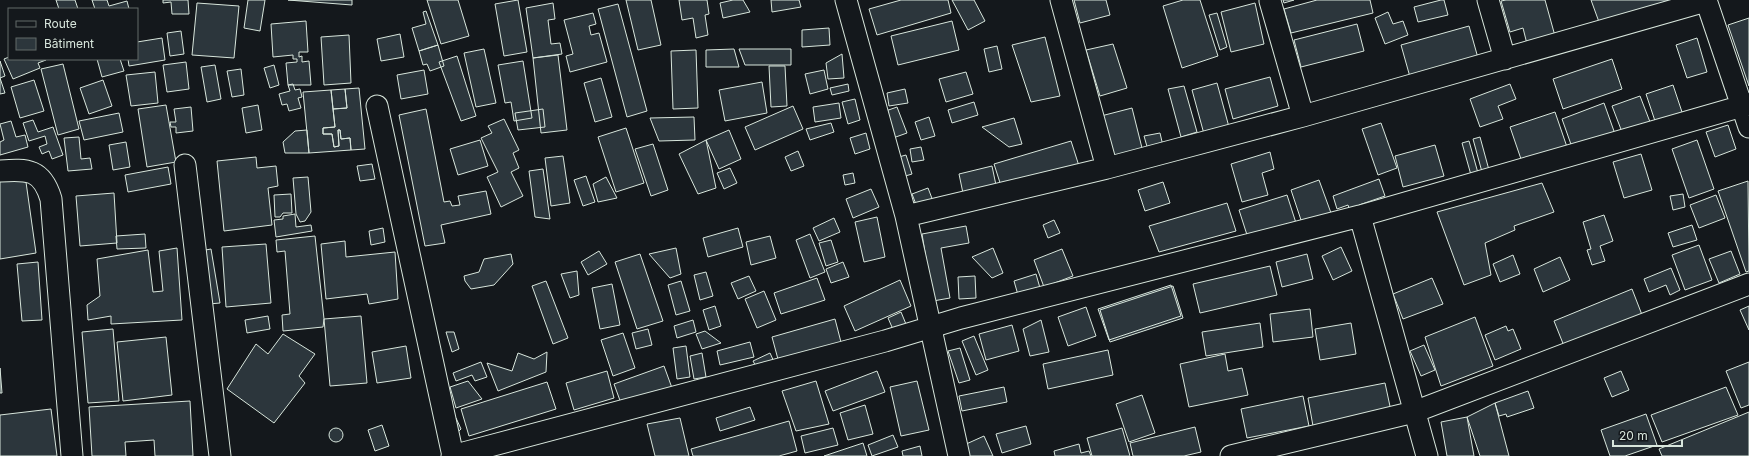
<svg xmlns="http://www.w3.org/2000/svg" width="1749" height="456" font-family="Inter,sans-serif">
<rect width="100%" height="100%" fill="#14181c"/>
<!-- building -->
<path fill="#2c363c" stroke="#d8e6dc" d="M56 0H75L78 9H59Z
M92 0H107L109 6 127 1 129 9H95Z
M163 0H188L189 14H172L171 2 163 3Z
M248 0H265L260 31 244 28Z
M288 0H352V5Z
M427 0H458L469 36 441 44Z
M518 0 527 52 504 56 495 4Z
M626 0H651L661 45 638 50Z
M679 0H707L709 14 705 15 708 35 696 38 693 18 682 20Z
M733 0H743L750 12 723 18 720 3Z
M771 0H799L801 7 772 12Z
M901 0H948L951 13 877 35 869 9Z
M952 0H974L985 21 968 30Z
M1074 0H1106L1110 15 1080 23Z
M1183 0H1200L1218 56 1182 68 1163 6Z
M1283 0H1294L1284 3Z
M1317 0H1370L1373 13 1291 33 1284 9Z
M1441 0H1444L1448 15 1418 22 1414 7Z
M1506 0H1545L1555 36 1527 44 1523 28 1510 32 1501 1Z
M1591 0H1671L1599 22Z
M197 3 239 6 234 58 192 55Z
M553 3 555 19 548 20 551 44 560 43 562 54 533 58 526 8Z
M1255 3 1264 44 1231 52 1221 12Z
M618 4 647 111 627 117 598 9Z
M426 11 438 45 419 51 412 28 426 24 423 12Z
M1388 12 1393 24 1403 21 1408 35 1385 44 1375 18Z
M593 13 596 24 589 26 591 35 599 33 607 62 570 72 566 56 573 54 564 20Z
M1217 13 1227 47 1220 50 1209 15Z
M1749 18V86L1728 25Z
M306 21 308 52H299V57L302 56V62L309 61 311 85H288L286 63 297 62V59H293V55L273 57 271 24Z
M952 21 959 50 898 65 891 36Z
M1357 24 1364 51 1301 67 1294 40Z
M1469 26 1478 58 1410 77 1401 45Z
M829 28 830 45 802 47V30Z
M181 31 184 54 170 56 167 33Z
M400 34 404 57 381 61 377 39Z
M349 35 351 83 324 85 321 37Z
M1045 37 1060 96 1031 102 1012 45Z
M162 38 165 60 129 66 128 59H137V42Z
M1697 38 1707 72 1687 78 1676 45Z
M1113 44 1127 88 1100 96 1086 50Z
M438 45 444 66 430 71 427 64 423 65 419 51Z
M997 46 1002 69 989 72 984 49Z
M484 49 496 103 476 107 464 53Z
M734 49 739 67H706V50Z
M739 49H791V65H745Z
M696 50 698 108 673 109 671 51Z
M842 54 844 78 828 79 826 63Z
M558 55 567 130 541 133 533 58Z
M457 56 476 116 461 121 439 62Z
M9 57V59L46 60 38 63 40 68 13 79 4 59Z
M97 59H120L124 71 102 77Z
M1612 59 1622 89 1563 109 1553 79Z
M0 61 5 76 0 78 5 93 0 94Z
M523 61 532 118 514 121 511 102 505 103 498 65Z
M186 62 189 89 167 92 163 65Z
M63 64 79 129 58 135 41 69Z
M215 65 221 99 207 102 201 67Z
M274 65 279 85 270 88 264 68Z
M769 66H785L787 106 771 107Z
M241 69 244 95 232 97 227 71Z
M424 70 428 94 401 99 397 75Z
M824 70 828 89 810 94 805 74Z
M155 72 158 103 131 106 126 75Z
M966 72 973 94 946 102 939 79Z
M1270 77 1278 106 1233 119 1225 89Z
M601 78 612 117 595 122 584 83Z
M34 80 44 111 20 118 11 87Z
M103 80 112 106 89 114 80 88Z
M762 82 767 113 725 121 719 90Z
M1217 83 1229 127 1204 134 1192 90Z
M293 84 295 90 300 89 302 97 298 98 301 108 289 111 287 104 282 105 279 94 290 91 288 85Z
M848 84 849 91 832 95 830 88Z
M1510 84 1516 99 1498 106 1503 119 1480 127 1470 99Z
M1673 85 1683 115 1656 124 1646 94Z
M1184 86 1197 132 1181 137 1168 89Z
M359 88 365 149 351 150 350 138 341 139 340 130H338L339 146 334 147 332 134H323V128L335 127 333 109 347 108 345 89Z
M345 89 347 108 333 109 331 90Z
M905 89 908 103 889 106 887 93Z
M331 90 335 127 323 128V134H332L334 147 339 146 338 130H340L341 139 350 138 351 150 309 153 303 92Z
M1640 96 1650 122 1622 132 1612 106Z
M855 99 860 120 848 124 842 102Z
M974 102 978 115 952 123 948 110Z
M839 103 841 118 815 122 813 107Z
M1604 103 1615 134 1573 150 1562 119Z
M166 105 176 162 147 167 138 109Z
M258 105 262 130 246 133 242 108Z
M793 106 803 129 755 150 745 127Z
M191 107 193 131 176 133V127H171L170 122H176L174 109Z
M897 107 907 133 893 138 883 112Z
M1132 108 1143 152 1112 160 1101 116Z
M426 109 444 202 450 201 452 206 460 205 458 196 486 191 491 214 441 225 445 243 425 246 399 115Z
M543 109 545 127 518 130 515 113Z
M1555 112 1567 147 1522 162 1510 127Z
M119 113 123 132 84 140 79 121Z
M694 117 695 140 659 141 650 118Z
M929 117 935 136 921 140 915 122Z
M1014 118 1022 144 1009 147 982 127Z
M504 119 519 150 513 153 519 168 511 172 523 196 501 207 487 177 498 172 481 138 492 133 488 126Z
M33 120 38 132 53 127 63 155 52 159 49 151 42 154 39 147 47 144 45 136 29 141 23 123Z
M11 121 16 137 25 135 28 147 0 155V142L4 140 0 124Z
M831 123 834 132 810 140 806 129Z
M1381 123 1397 168 1378 175 1362 129Z
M1728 125 1736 149 1715 157 1706 132Z
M626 128 644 183 616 192 598 137Z
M307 130 309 153H285L283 142 295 131Z
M729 130 741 159 719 169 706 140Z
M866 133 870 149 855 154 850 138Z
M1160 133 1163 146 1148 150 1144 136Z
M79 137 81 159 90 158 92 169 68 171 64 138Z
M1480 137 1489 170 1482 172 1473 139Z
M480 140 488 166 458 175 450 149Z
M706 140 716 188 698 194 679 154Z
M1697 140 1714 189 1689 198 1672 149Z
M1071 141 1079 166 1002 189 994 164Z
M1469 141 1478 173 1471 175 1462 143Z
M126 142 130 167 113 170 109 145Z
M653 144 668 190 651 196 635 149Z
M1435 145 1444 176 1403 187 1395 156Z
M921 147 924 160 912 162 910 149Z
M798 151 804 166 791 171 785 157Z
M1270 152 1274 169 1262 173 1268 195 1242 202 1231 164Z
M1641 154 1652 190 1624 198 1613 162Z
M906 155 912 174 902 177 895 158Z
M563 156 570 203 551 206 545 158Z
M256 157 257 168 276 166 278 186 268 188 272 225 224 231 217 161Z
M372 164 375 179 360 181 357 166Z
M992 166 997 190 964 198 959 174Z
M168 167 171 184 128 192 125 175Z
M730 168 737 183 724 189 717 173Z
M543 169 550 219 535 217 529 171Z
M853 173 855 183 845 185 843 175Z
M25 175 36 253 0 259V179Z
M586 176 595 202 583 206 574 180Z
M308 177 311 212 305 221 300 222 296 214 293 178Z
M606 177 617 198 598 202 593 184Z
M1379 179 1385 196 1359 205 1361 211 1351 214 1348 205 1337 209 1333 196Z
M1319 180 1331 213 1302 223 1291 190Z
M1748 181 1749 271 1746 272 1718 191Z
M1163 182 1170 203 1145 211 1138 190Z
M1542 183 1554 212 1514 226 1515 230 1485 243 1491 275 1464 285 1437 212Z
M928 188 933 201 917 207 912 194Z
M871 189 879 207 853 218 846 199Z
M114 193 117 243 80 246 76 196Z
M291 194 292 213H283L280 217H275L274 195Z
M1683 194 1685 207 1673 210 1670 196Z
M1287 195 1296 223 1248 238 1239 210Z
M1716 195 1725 218 1699 228 1690 205Z
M1227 203 1236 231 1159 252 1149 226Z
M295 214 296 227 311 225 312 231 276 237 274 220 283 219V216Z
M1604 215 1613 241 1600 246 1605 261 1592 265 1587 250 1591 249 1583 222Z
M877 217 885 257 864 262 855 222Z
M834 218 840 232 819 241 813 228Z
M1054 220 1060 233 1048 238 1043 225Z
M1692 225 1697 240 1673 247 1668 233Z
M966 226 969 243 941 248 950 298 933 301 922 234Z
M383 228 385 242 371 245 369 231Z
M738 228 743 247 708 257 703 238Z
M145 234 146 248 117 249 116 236Z
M810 234 825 272 810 278 796 240Z
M315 236 324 319 323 327 283 331 282 315 290 314 285 251 277 252 276 240Z
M770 236 776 258 751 265 746 242Z
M831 240 838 262 826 266 819 243Z
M345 241 346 257 395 252 398 299 369 304 367 294 326 299 321 244Z
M266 244 271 303 226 307 222 247Z
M1699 245 1712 280 1685 290 1672 255Z
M1341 247 1352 271 1333 280 1322 256Z
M177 248 182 320 111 324V316L88 320 87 305 100 296 97 259 148 250 153 292 163 291 159 251Z
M676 248 681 274 670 278 649 254Z
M993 248 1003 273 992 278 972 257Z
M211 249 220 303 209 304 200 251Z
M1062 249 1073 276 1044 287 1034 260Z
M599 251 607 264 588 275 581 262Z
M1731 251 1740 274 1719 283 1709 259Z
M511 254 513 264 494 285 471 289 465 281 464 276 479 272 484 259Z
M640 254 663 321 637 329 615 262Z
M1307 254 1313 279 1282 287 1276 262Z
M1513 255 1520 274 1500 282 1493 264Z
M1560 257 1570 280 1543 292 1534 269Z
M38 262 42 320 22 321 17 264Z
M843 262 849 277 831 283 826 269Z
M1270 266 1277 295 1200 313 1193 284Z
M1671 268 1680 290 1670 295 1666 285 1649 292 1644 279Z
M577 271 579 295 570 298 561 274Z
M706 272 713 296 700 300 694 275Z
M1036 274 1040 288 1018 295 1014 281Z
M749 276 756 291 738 299 731 283Z
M975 276 976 298 959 299 958 277Z
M817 278 825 300 781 314 774 293Z
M1432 278 1443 304 1403 319 1393 294Z
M900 280 911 306 855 331 844 306Z
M546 281 568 338 553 344 532 286Z
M681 281 690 311 676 315 668 285Z
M612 284 620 325 600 329 592 288Z
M1171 285 1181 316 1109 340 1098 309Z
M1173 286 1183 318 1110 342 1100 310Z
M1632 289 1644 320 1566 351 1554 321Z
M764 291 776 320 757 328 745 299Z
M715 306 721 326 709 330 703 310Z
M1749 306V330L1740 310Z
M1086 307 1096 336 1068 346 1058 317Z
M1310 309 1313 337 1273 342 1270 314Z
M901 312 908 329 895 334 888 318Z
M268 316 270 329 247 333 245 320Z
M361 316 367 383 330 386 324 319Z
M1475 317 1493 366 1441 386 1425 337Z
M835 319 842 346 779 363 772 337Z
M693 320 696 332 677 338 674 326Z
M1041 320 1049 352 1030 356 1023 329Z
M1260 323 1263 347 1206 356 1202 332Z
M1351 323 1356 354 1320 360 1315 329Z
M1012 325 1019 351 986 360 979 334Z
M1506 326 1508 331 1513 329 1521 349 1495 360 1485 335Z
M113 329 119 401 88 403 82 332Z
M648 329 652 345 636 349 632 333Z
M705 331 721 343 702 349 696 334Z
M446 332H454L459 349 452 352Z
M623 333 635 368 613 376 601 340Z
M283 334 315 354 299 376 305 383 274 423 227 389 256 344 268 354Z
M974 336 988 370 976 375 962 341Z
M166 337 172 395 123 401 117 342Z
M750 342 754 357 720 365 717 351Z
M1424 345 1435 370 1421 376 1410 351Z
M406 346 411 378 377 383 372 352Z
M686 346 690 377 677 379 673 348Z
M960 348 970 380 959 383 948 351Z
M1108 350 1113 375 1048 389 1043 364Z
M547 352 546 372 498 391 487 363 512 371 518 353 534 359Z
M702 353 706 377 694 379 690 356Z
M770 353 775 364 759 372 753 361Z
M1225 354 1228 371 1242 368 1248 395 1189 407 1180 364Z
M481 362 487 377 475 381 472 375 456 381 453 373Z
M1749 362V405L1741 408 1726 371Z
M664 366 672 388 622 406 614 384Z
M0 368 2 393H0Z
M607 371 614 398 574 410 566 383Z
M877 371 885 392 833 411 825 391Z
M1621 371 1629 390 1612 397 1604 378Z
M468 381 482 399 456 408 450 387Z
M816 381 829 424 796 431 782 391Z
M917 381 929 430 901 436 890 387Z
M547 382 556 409 469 436 461 409Z
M1385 383 1391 411 1313 426 1308 398Z
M1004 387 1007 402 962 411 959 396Z
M1726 387 1738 415 1662 442 1651 415Z
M1528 391 1534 408 1507 417 1506 414 1499 416 1495 403Z
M1142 395 1155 433 1129 442 1116 404Z
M1303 396 1309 426 1247 438 1241 409Z
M190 401 193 456H155L154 440 125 442 126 456H92L89 407Z
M1495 403 1509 456H1480L1467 417Z
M865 405 873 434 848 440 840 413Z
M750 407 755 420 720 431 716 418Z
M51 409 57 456H0V415Z
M1749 412V456H1662L1659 449Z
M1646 414 1657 445 1625 456H1610L1601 430Z
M1467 417 1474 456H1447L1441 422Z
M456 418 461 429 454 436 448 421Z
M680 418 689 456H655L647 424Z
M789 421 797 451 779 456H693L691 449Z
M382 425 389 446 375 451 368 430Z
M1026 426 1031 444 1002 453 996 434Z
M1195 427 1201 452 1184 456H1133L1130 443Z
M833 428 838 445 805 453 801 436Z
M1122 428 1130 456H1092L1087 438Z
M329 435a7 7 0 1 1 14 0a7 7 0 1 1-14 0Z
M893 435 898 447 872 456 868 445Z
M984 436 993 456H968L964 445Z
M863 443 867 456H824Z
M1079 444 1081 453 1089 451 1091 456H1055L1054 451Z
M920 446 922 456H903L902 451Z"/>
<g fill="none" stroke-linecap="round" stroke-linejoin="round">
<!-- street casing -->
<g stroke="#d8e6dc" stroke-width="23">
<path id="street" d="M846 0 906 216 959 456
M1061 0 1107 168
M1488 0 1505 59
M1706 0 1749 127
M1270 1 1303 116
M377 106 453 456
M185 165 220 456
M0 171C28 169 42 169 51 199L72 456
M906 216 1107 168 1303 116 1706 1
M1360 216 1427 456
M452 456 885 341 961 318 1360 216 1749 104
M1231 456 1414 412 1749 284"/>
</g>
<!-- street -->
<use href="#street" stroke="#14181c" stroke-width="21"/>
</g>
<!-- legend -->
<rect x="8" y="8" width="130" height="52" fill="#14181c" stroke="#626a69"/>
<rect x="16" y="21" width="20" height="6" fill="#14181c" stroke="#626a69"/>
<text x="44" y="28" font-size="12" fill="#d8e6dc">Route</text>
<rect x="16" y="38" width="20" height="12" fill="#2c363c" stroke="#626a69"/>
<text x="44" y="48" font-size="12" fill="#d8e6dc">Bâtiment</text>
<!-- scale -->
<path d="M1613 440v6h69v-6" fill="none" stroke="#d8e6dc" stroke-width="2"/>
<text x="1619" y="440" font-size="12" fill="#d8e6dc" stroke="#14181c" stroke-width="3" paint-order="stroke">20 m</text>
</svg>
